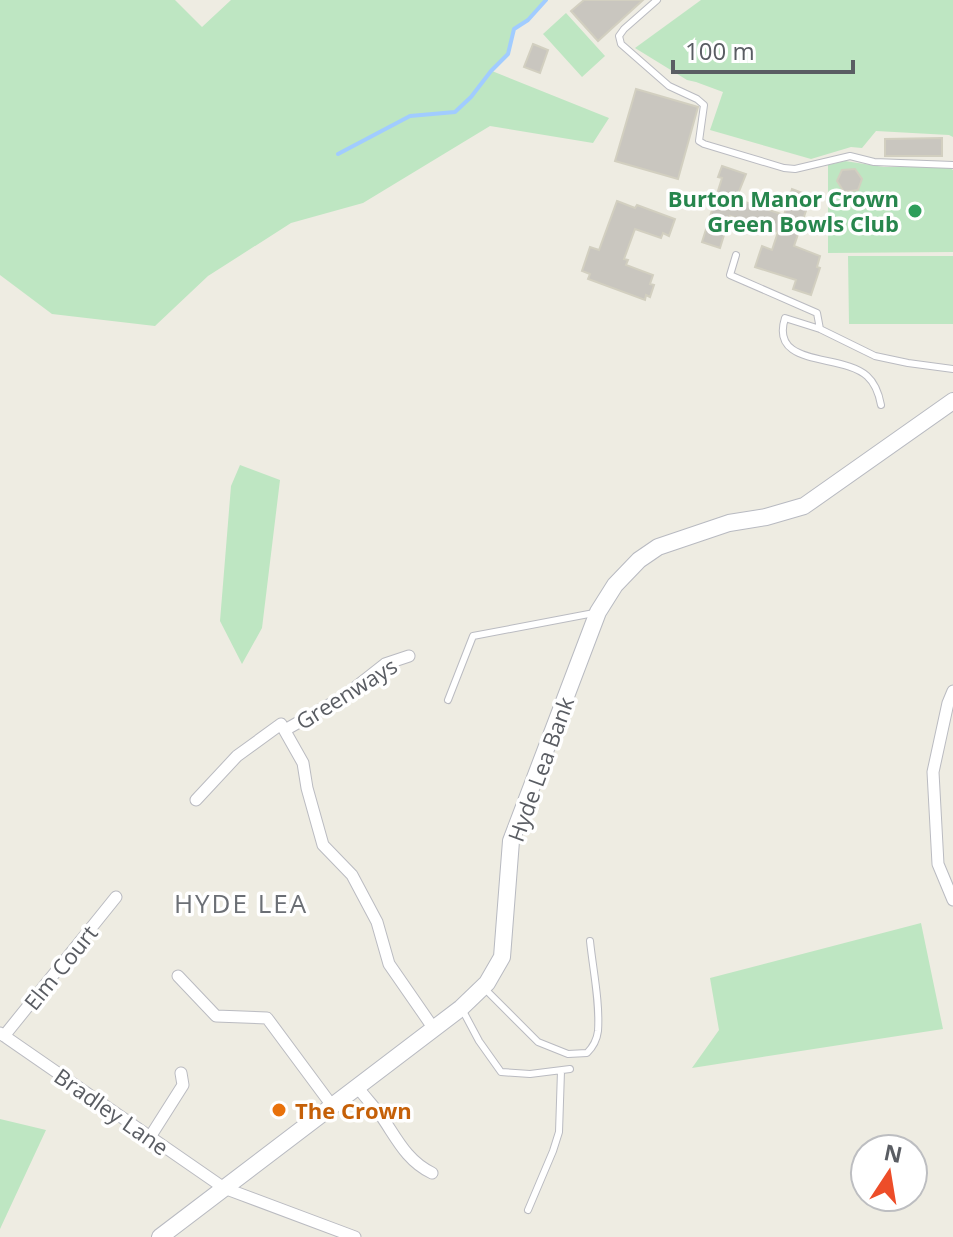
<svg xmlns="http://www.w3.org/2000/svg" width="953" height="1237" font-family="'Open Sans',sans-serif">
<rect width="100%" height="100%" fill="#eeece2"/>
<!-- green -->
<path fill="#bee6c2" d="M0 0H175L202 27 231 0H546L528 20 514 29 508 54 492 71 609 118 593 143 490 126 363 203 291 223 208 276 155 326 52 314 0 275Z
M701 0H953V137L949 135 876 131 862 148 851 147 811 159 710 130 723 92 696 82 687 80 635 48Z
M566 13 605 56 582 77 543 34Z
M845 161 884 167H949L953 170V252L828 253V165Z
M848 256H953V324H849Z
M240 465 280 480 262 628 242 664 220 621 231 486Z
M921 923 943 1029 692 1068 719 1030 710 978Z
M0 1119 46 1130 0 1229Z"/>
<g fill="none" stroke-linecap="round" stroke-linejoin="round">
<!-- stream -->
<path stroke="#a1ccff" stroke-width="4" d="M338 154 410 116 455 112 471 97 491 71 508 54 514 29 528 20 546 0"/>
</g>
<!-- building -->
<path fill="#c9c6bf" stroke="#d2cfc0" stroke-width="2" d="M584 0H643L598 41 571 11Z
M533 44 548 50 540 73 524 67Z
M636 89 698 107 678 179 615 161Z
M942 138V156H885V139Z
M722 166 746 174 736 199 784 215 792 189 811 196 794 246 820 256 817 267 820 268 811 295 793 289 796 280 755 267 762 246 772 250 778 232 730 216 720 248 702 242 722 178 718 177Z
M855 169 862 179 858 190 844 192 837 181 842 170Z
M617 201 635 208 637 205 675 219 669 236 663 233 661 238 635 229 624 259 628 260 626 265 653 275 650 284 654 285 650 297 646 295 645 300 588 279 590 274 582 271 590 247 599 250Z"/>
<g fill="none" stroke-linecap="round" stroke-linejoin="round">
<!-- lane casing -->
<g stroke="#babbc1" stroke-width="8">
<path id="lane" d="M657 0 624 29 619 36 621 44 669 86 697 99 704 105 699 141 704 144 784 168 795 169 850 156 874 162 953 165
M736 255 730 275 817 313 820 329
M881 405C879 394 876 384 867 376 842 353 769 368 785 318L820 329 875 356 908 363 953 369
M448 700 473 636 594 613
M483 987 538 1042 568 1054 587 1053C593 1047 597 1039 598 1031 600 1002 593 970 590 941
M463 1011 479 1041 501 1072 530 1074 570 1069
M528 1210 553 1151 559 1132 561 1071"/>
</g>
<!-- street casing -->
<g stroke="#babbc1" stroke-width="13">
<path id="street" d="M953 691 948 703 933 772 938 864 953 900
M285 730 343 697 385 664 409 656
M196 800 237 756 281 724 303 763 307 788 323 845 352 875 377 922 389 964 434 1029
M178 976 216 1016 267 1018 333 1107
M0 1033 224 1188 355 1237
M4 1036 116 897
M358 1088C366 1098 374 1107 382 1117 397 1139 407 1161 432 1173
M150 1137 183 1085 181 1073"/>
</g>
<!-- secondary casing -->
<g stroke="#b8bac1" stroke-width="18">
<path id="secondary" d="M160 1237 461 1008 487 983 502 957 511 841 598 612 615 585 639 560 658 547 729 523 766 517 804 506 953 401"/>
</g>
<!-- lane -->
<use href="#lane" stroke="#fff" stroke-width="6"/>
<!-- street -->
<use href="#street" stroke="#fff" stroke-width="11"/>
<!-- secondary -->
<use href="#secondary" stroke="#fff" stroke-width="16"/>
</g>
<!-- markers -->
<circle fill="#2e9e5b" stroke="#fff" stroke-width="3" cx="915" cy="211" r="8"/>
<circle fill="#e8710a" stroke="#fff" stroke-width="3" cx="279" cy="1110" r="8"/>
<g text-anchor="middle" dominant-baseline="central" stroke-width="7" stroke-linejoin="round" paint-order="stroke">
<!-- leisure labels -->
<g font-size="22" font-weight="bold" fill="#27864d" stroke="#fff" text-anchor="end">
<text x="899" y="198">Burton Manor Crown<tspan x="899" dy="25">Green Bowls Club</tspan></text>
</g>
<!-- street labels -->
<g font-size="22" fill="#5a5d63" stroke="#fff">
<text transform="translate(346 693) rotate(-32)">Greenways</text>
<text transform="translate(540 769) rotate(-70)">Hyde Lea Bank</text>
<text transform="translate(60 967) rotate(-51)">Elm Court</text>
<text transform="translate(112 1111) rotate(35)">Bradley Lane</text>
</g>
<!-- food labels -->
<g font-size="22" font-weight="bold" fill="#c56008" stroke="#fff" text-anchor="start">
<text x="295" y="1110">The Crown</text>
</g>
<!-- quarter labels -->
<g font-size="26" letter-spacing="2" fill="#6b6f75" stroke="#fff">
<text x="241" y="903">HYDE LEA</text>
</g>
</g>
<!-- north arrow -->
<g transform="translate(889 1173) rotate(12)"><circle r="38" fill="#ffffff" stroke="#bdbec1" stroke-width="2"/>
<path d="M0-6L14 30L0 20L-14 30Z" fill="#ed4d29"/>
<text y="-12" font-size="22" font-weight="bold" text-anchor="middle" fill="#5a5d63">N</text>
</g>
<!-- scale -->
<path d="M673 60v12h180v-12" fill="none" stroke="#5a5d63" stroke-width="4"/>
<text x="685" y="60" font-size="24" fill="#5a5d63" stroke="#ffffff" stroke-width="6" paint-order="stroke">100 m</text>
</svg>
